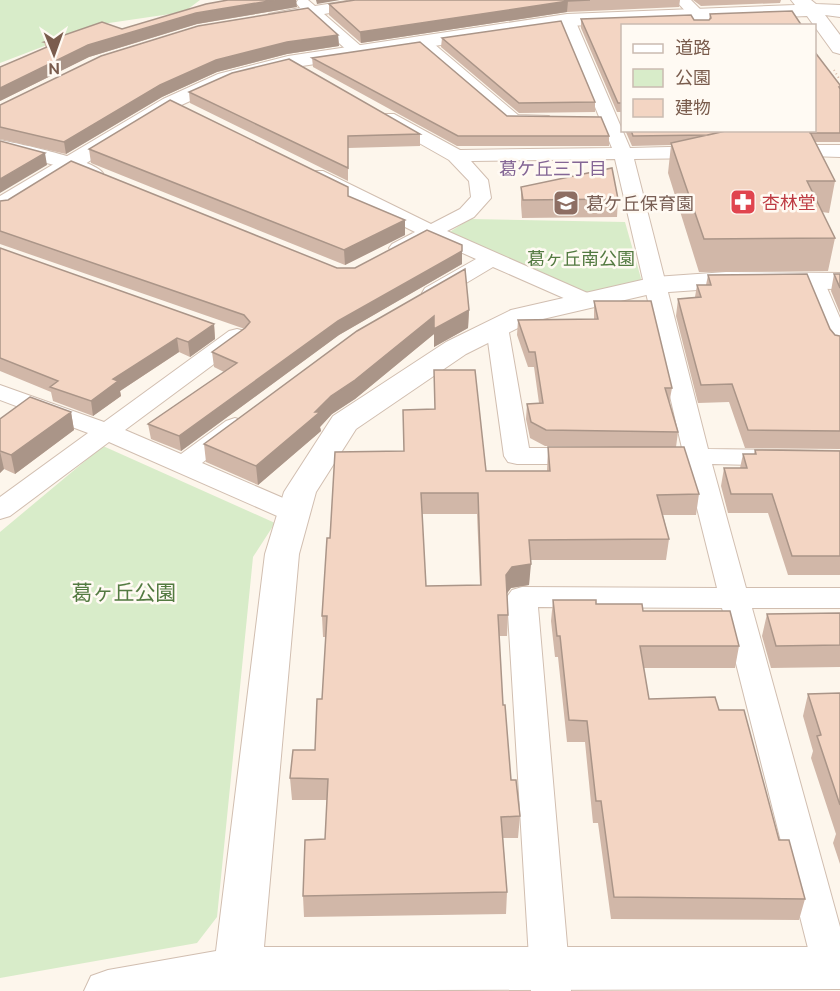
<svg xmlns="http://www.w3.org/2000/svg" width="840" height="991" font-family="Ubuntu,'Noto Sans JP',sans-serif">
<rect width="100%" height="100%" fill="#fdf6ec"/>
<!-- green -->
<path fill="#d8ecc9" d="M0 0H200L184 12 102 24 0 63Z
M470 219 625 222 642 282 579 298 448 233Z
M103 446 275 523 253 557 217 917 197 943 0 978V532Z"/>
<g fill="none" stroke-linecap="round" stroke-linejoin="round">
<!-- minor casing -->
<g stroke="#d1beb0" stroke-width="2">
<path id="minor" d="M298 0H308L315 6 353 0H388L381 4 324 14 362 47 364 50 356 55 350 53 309 16 274 22 266 17 269 14 300 8 296 3Z
M675 0H691L701 10 708 26H693L689 15Z
M567 15 575 20 630 148 707 146 714 148 716 152 714 156 707 158 634 159 708 449 840 451V467L712 464 746 588H840V608H752L840 927V982L832 985 818 980 813 968 722 608 538 607 571 991H531L507 597 512 590 522 587 717 588 686 464 670 462 666 456 670 450 682 448 615 159 471 161 488 180 491 198 474 217 447 231 592 295 595 300 592 305 584 307 493 267 441 298 433 300 425 298 422 293 425 288 476 259 431 239C419 246 406 256 392 252L389 248 392 244 415 232 309 179 306 175 309 171H323L431 224 460 209 471 197 469 181 449 160 382 122 379 118 382 114H394L460 150 612 148 559 20Z
M421 36 427 38 518 115 549 116 552 120 549 124H508L415 44 413 41 415 38Z
M0 140C20 144 93 159 103 173L100 177H86L62 167 0 151Z
M784 145H840V157L777 155 775 151 777 147Z
M813 274 821 276 824 281 840 318V352L832 350 828 345 802 281 805 276Z
M497 320 505 322 508 327 529 448H584L593 450 597 456 593 462 584 464H517L508 462 504 456 486 327 489 322Z
M237 329 245 331 249 336 245 341 125 430 181 454 226 421 235 418 244 421 248 426 244 431 202 463 304 507 308 513 304 519 294 522 284 519 109 442 10 516 0 519V497L88 433 0 400V385L104 422 229 331Z"/>
</g>
<!-- tertiary casing -->
<g stroke="#d1beb0" stroke-width="2">
<path id="tertiary" d="M791 0H811L816 4 840 5V17L825 15 840 35V54L833 52 807 16 567 26 289 68 232 82 177 107 9 211 0 213V196L163 99 218 74 288 56 567 14 795 5Z
M726 272 840 273V289L726 288 655 293 530 322 466 354 356 429 316 492 299 554 264 947H840V989L84 991 91 976 108 970 216 951 265 554 284 492 333 416 446 342 511 310 655 277Z"/>
</g>
<!-- path -->
<path stroke="#d9b8a5" stroke-width="2" stroke-dasharray="1 3" stroke-linecap="butt" d="M834 70 840 80"/>
<!-- minor -->
<use href="#minor" fill="#fff" fill-rule="evenodd"/>
<!-- tertiary -->
<use href="#tertiary" fill="#fff" fill-rule="evenodd"/>
</g>
<!-- wall -->
<path fill="#d1b7a8" fill-rule="evenodd" d="M355 0H680L679 7 567 12 361 43 329 15V4Z
M693 0H781L780 3 701 6Z
M297 7 197 24 89 57 0 101V67L46 48 44 42 122 29Z
M710 14 802 26H622V112H617L581 28V19L709 20Z
M338 35 339 46 287 54 217 72 162 97 66 154 0 139V105Z
M442 38 595 102V112L519 113 441 47Z
M312 58 507 116 609 136V146H457L313 67Z
M840 85V142H815L835 181 829 213 822 212 835 238 828 271 699 272 668 173 671 145 632 146 625 130H814Z
M189 92 420 134V146L348 148V181L190 103Z
M89 149 405 220V235L345 265 91 163Z
M521 187 618 199 617 217 522 218 521 205Z
M0 201 337 268H355L462 251V264L339 335 181 451 151 439 148 424 224 372 214 367 212 352 245 329 0 244Z
M0 248 214 324 215 339 190 357 179 352 120 391 121 396 93 416 53 401 51 392 0 371Z
M834 274H840V313L831 291Z
M708 275 830 329 835 335 840 336V449L745 448 729 402 698 403 676 316 678 299 695 297 697 285H706Z
M594 301 672 388 669 404 678 432 676 447 699 494 696 515H663L669 539 666 560H530L529 585 511 588 507 593 508 615 507 636H499L503 705 511 780 520 816 518 838H503L507 892 506 914 304 917 303 896 325 839 327 800H292L290 778 315 750 322 699 326 637H323L322 616 330 538 335 452 486 471H547L548 447H618L545 446 530 438 526 419 527 404 539 403 534 367H528L517 335 518 320 594 319ZM422 514H477L480 585 426 586Z
M469 310 468 328 434 347V334L355 399 332 414 320 427 321 431 258 485 206 462 204 444Z
M71 412 74 430 15 474 4 469 0 473V419Z
M755 450 840 451V575H788L768 513H728L721 486 724 468H740L743 454H754Z
M553 600 596 604 643 611 739 646 735 668H643L649 699 719 710 779 840 805 899 799 920 611 919 598 823H593L585 742H567L558 657H555L551 621Z
M840 613V667L771 668 762 636 767 614Z
M840 693V864L833 843 836 834 811 758 813 751 803 716 808 694Z"/>
<!-- shaded-wall -->
<path fill="#aa9588" d="M275 0H296L297 7 197 24 89 57 0 101V88L88 45 196 13Z
M316 0H340L317 4Z
M568 1 567 12 361 43 360 32Z
M338 35 339 46 287 54 217 72 162 97 66 154 64 142 160 85 216 60 287 42Z
M45 153 47 165 0 193V179Z
M405 220V235L345 265 344 250Z
M462 251V264L339 335 181 451 179 436 338 321Z
M469 310 468 328 434 347V329Z
M434 316V334L355 399 332 414 320 427 321 431 258 485 256 466 315 412 331 396Z
M214 324 215 339 190 357 188 342Z
M177 338 179 352 120 391 121 396 93 416 91 401 113 379Z
M71 412 74 430 15 474 11 455Z
M0 451 4 469 0 473Z
M531 564 529 585 511 588 505 596 506 575 512 567Z"/>
<!-- building -->
<path fill="#f3d5c3" stroke="#aa9588" stroke-width="1.5" fill-rule="evenodd" d="M228 0H275L196 13 88 45 0 88V67L54 44 44 42 102 22 122 29 206 4Z
M355 0H590L568 1 360 32 329 4Z
M308 8 338 35 287 42 216 60 160 85 64 142 0 127V105L101 56 198 26Z
M792 11 802 26H622V103H618L581 19 691 15 694 20H709L711 18 710 14Z
M561 21 595 102 519 103 442 38Z
M420 42 507 116 601 117 609 136H458L312 58Z
M814 51 840 85V87H839L840 89V133H810L809 130H814Z
M289 59 420 134 348 136V168L189 92 232 73Z
M170 100 348 187V196L405 220 344 250 89 149Z
M631 130H730L708 135 633 136Z
M730 130H809L835 181H807L835 238 704 239 671 143Z
M0 141 45 153 0 179Z
M71 161 337 268H355L427 230 462 245V251L338 321 179 436 148 424 237 363 212 352 245 328 250 322 244 315 0 231V201L8 200Z
M612 168 618 199 523 200 521 187Z
M0 248 214 324 188 342 177 338 113 379 118 381 91 401 50 387 58 381 0 358Z
M465 269 469 310 434 329V316L355 380 331 396 315 412H320L256 466 204 444 357 331Z
M807 274 830 329 835 335 840 336V431L748 430 732 384 701 385 678 299 701 297 697 285H711L708 275Z
M834 274H840V288Z
M594 301H651L672 388H665L678 432 546 430 531 422 527 404 543 403 535 352H529L518 320 598 319Z
M434 370H475L486 471H550L548 447H684L699 494 657 495 669 539 529 540 531 564 512 567 506 575 508 615H498L503 705H505L511 780H516L520 816 501 817 507 892 303 896 305 840 325 839 328 779 290 778 293 750H315L317 699H322L327 616H322L327 538H330L335 452 404 451 403 410 435 409ZM421 493H478L481 585 426 586Z
M30 397 71 412 11 455 0 451V419Z
M755 450 840 451V556H792L772 494H731L724 468H747L743 454H756Z
M553 600H596V604H642L643 611H730L739 646H640L649 699 715 697 719 710H744L779 840H789L805 899 614 897 601 801H596L587 721 569 720 560 636H557Z
M840 613V645L776 646 767 614Z
M840 693V805L817 736 821 735 808 694Z"/>
<!-- icons -->
<defs>
<g id="pharmacy-square" transform="scale(1.35)"><rect x="-9" y="-9" width="18" height="18" rx="4" fill="#e0444e" stroke="#fffaf3"/><path d="M-2-6h4v4h4v4h-4v4h-4v-4h-4v-4h4Z" fill="#fff"/></g>
<g id="school-square" transform="scale(1.35)"><rect x="-9" y="-9" width="18" height="18" rx="4" fill="#8d6e63" stroke="#fffaf3"/><path d="M0-5L7-2L0 1L-7-2ZM-4 1L0 2.5L4 1V4Q0 6-4 4Z" fill="#fff"/></g>
</defs>
<g fill-rule="evenodd">
<use href="#pharmacy-square" x="743" y="202"/>
<use href="#school-square" x="566" y="203"/>
</g>
<g text-anchor="middle" dominant-baseline="central" stroke-width="5" stroke-linejoin="round" paint-order="stroke">
<!-- far-neighbourhood labels -->
<g font-size="18" fill="#846695" stroke="#fffaf3">
<text x="553" y="168">葛ケ丘三丁目</text>
</g>
<!-- far-health labels -->
<g font-size="18" fill="#be3a42" stroke="#fffaf3" text-anchor="start">
<text x="762" y="202">杏林堂</text>
</g>
<!-- far-education labels -->
<g font-size="18" fill="#785e54" stroke="#fffaf3" text-anchor="start">
<text x="586" y="203">葛ケ丘保育園</text>
</g>
<!-- far-park labels -->
<g font-size="18" fill="#537a41" stroke="#fffaf3">
<text x="581" y="258">葛ヶ丘南公園</text>
</g>
<!-- park labels -->
<g font-size="21" fill="#537a41" stroke="#fffaf3">
<text x="124" y="592">葛ヶ丘公園</text>
</g>
</g>
<!-- legend -->
<rect x="621" y="24" width="195" height="108" fill="#fffaf3" stroke="#cabbb1" stroke-width="1.5"/>
<rect x="633" y="44" width="30" height="9" fill="#ffffff" stroke="#cabbb1" stroke-width="1.5"/>
<text x="675" y="54" font-size="18" fill="#7a5c4d">道路</text>
<rect x="633" y="69" width="30" height="18" fill="#d8ecc9" stroke="#cabbb1" stroke-width="1.5"/>
<text x="675" y="84" font-size="18" fill="#7a5c4d">公園</text>
<rect x="633" y="99" width="30" height="18" fill="#f3d5c3" stroke="#cabbb1" stroke-width="1.5"/>
<text x="675" y="114" font-size="18" fill="#7a5c4d">建物</text>
<!-- north arrow -->
<g transform="translate(54 54) rotate(179)" stroke="#fffaf3" stroke-width="4.5" paint-order="stroke">
<path d="M0-4.5L10 22L0 15L-10 22Z" fill="#7a5c4d"/>
<text y="-9" font-size="16" font-weight="bold" text-anchor="middle" fill="#7a5c4d">N</text>
</g>
</svg>
